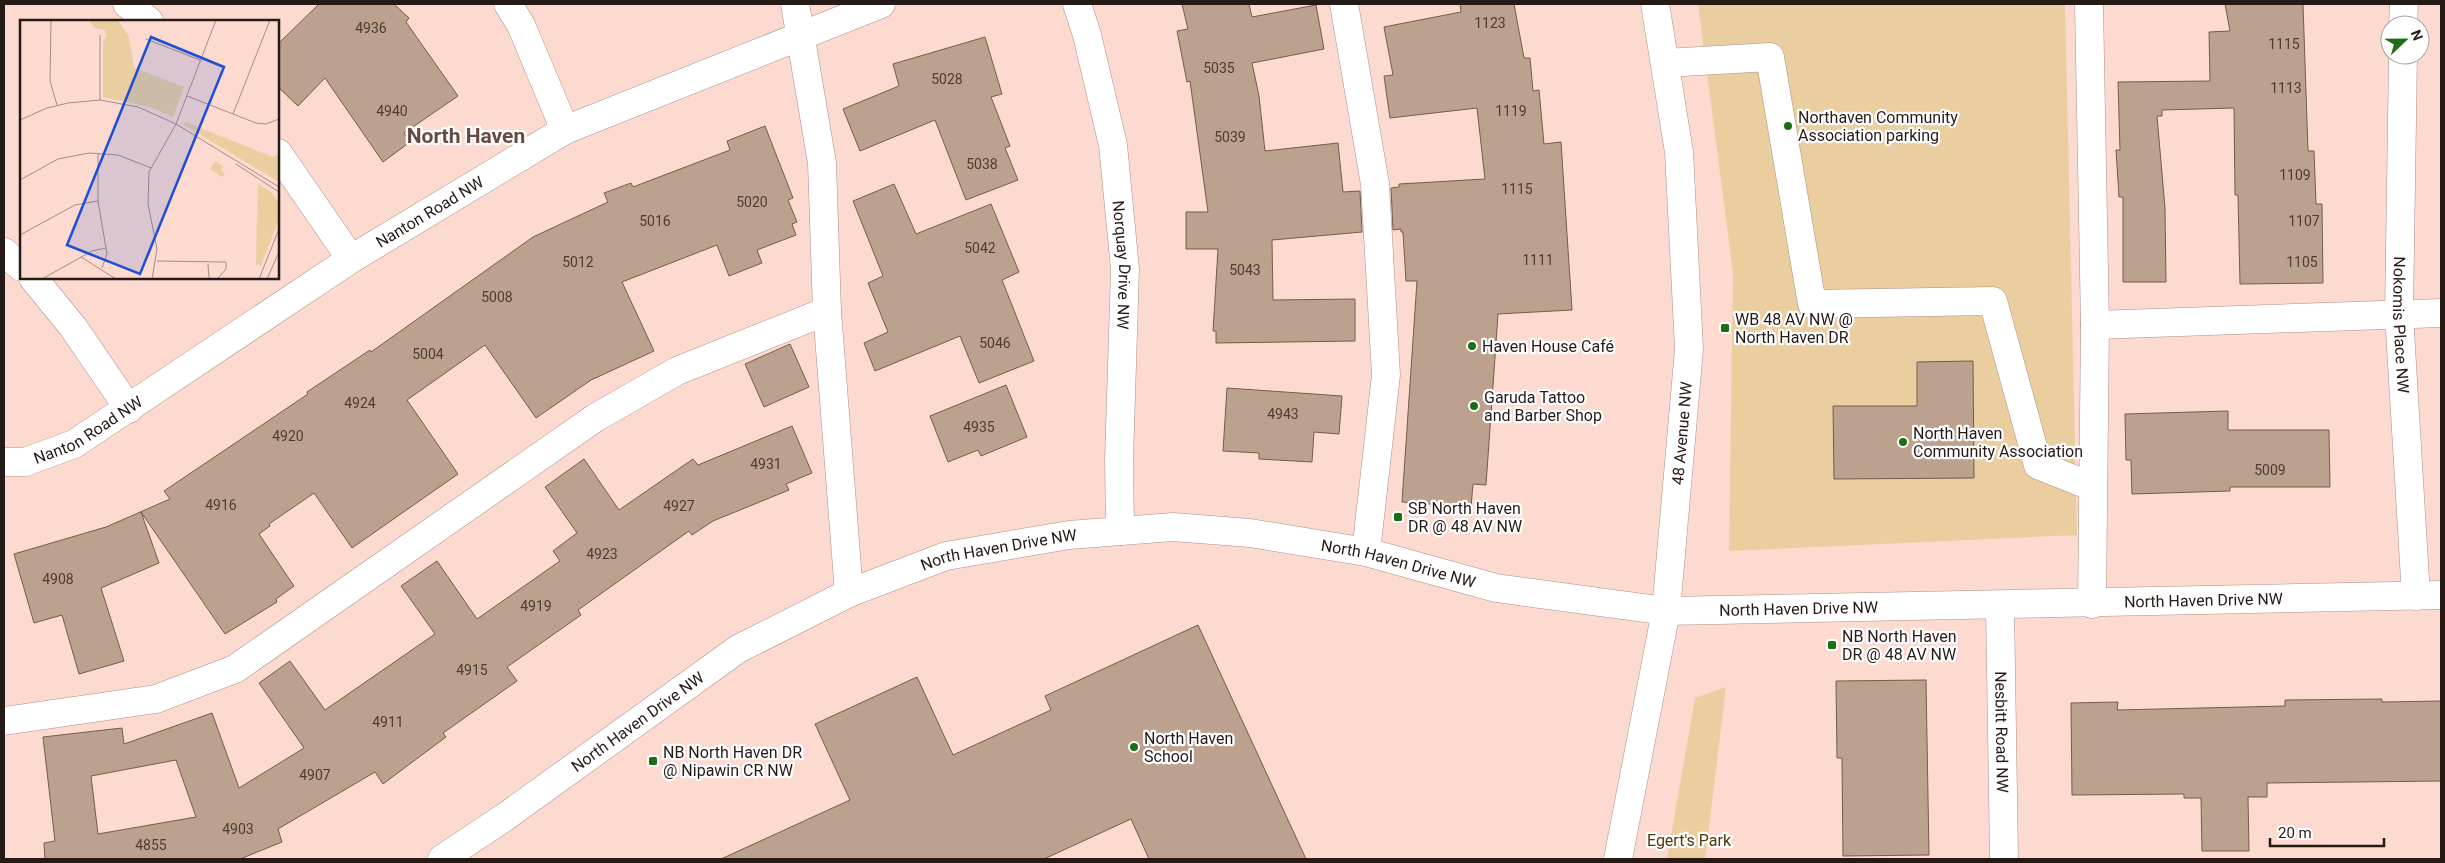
<svg xmlns="http://www.w3.org/2000/svg" width="2445" height="863" font-family="Roboto,sans-serif">
<rect width="100%" height="100%" fill="#fcdacf"/>
<!-- green -->
<path fill="#ebce9f" d="M1698 4H2065L2077 535 1729 551 1733 273Z
M1726 687 1705 859H1667L1695 698Z"/>
<!-- building -->
<path fill="#bca28e" stroke="#745c4a" fill-rule="evenodd" d="M319 4H394L409 18 406 22 458 96 404 133 410 142 383 162 325 78 298 106 278 87V44Z
M1182 4H1249L1252 17 1316 5 1324 49 1252 63 1259 96 1265 151 1338 143 1343 192 1360 191 1362 232 1272 240 1273 300 1355 299V341L1216 343V331H1213L1218 249H1186V212H1208L1190 81 1187 82 1177 31 1188 29Z
M1460 4H1514L1524 58H1530L1533 91 1539 90 1544 144 1561 142 1572 310 1498 314 1486 485 1473 484 1471 507 1402 502 1417 281H1406L1403 232H1401V229L1393 230 1391 188 1399 187V184L1485 179 1477 108 1390 118 1384 76 1393 75 1384 27 1461 12Z
M2225 4H2303L2308 151H2314L2316 204H2322L2323 283 2240 284 2238 195H2235L2234 108 2162 110V116H2157L2165 208 2166 282H2123V197H2119L2116 150H2120L2118 82 2210 81 2209 32 2230 31Z
M985 37 1002 94 991 97 1010 146 1005 148 1018 180 966 200 935 120 860 151 843 109 899 86 893 64Z
M765 126 793 198 788 200 797 222 792 224 796 235 757 250 762 263 729 276 717 245 622 282 654 351 591 380 536 418 485 345 407 400 458 474 352 548 314 493 269 524 270 526 259 534 294 586 276 599 277 602 225 634 141 512 159 563 101 588 124 661 79 674 62 615 34 623 14 554 106 527 170 499 164 491 308 394 307 392 370 350 371 352 533 237 608 202 604 193 631 183 633 187 730 150 727 141Z
M894 184 916 234 991 204 1019 272 1002 280 1034 361 979 383 960 336 875 371 864 343 888 332 868 283 883 276 853 201Z
M790 344 809 387 764 407 745 364Z
M1973 361 1974 478 1834 479 1833 406H1917V362Z
M1006 385 1027 437 981 456 978 450 948 462 930 416Z
M1227 388 1342 396 1339 434 1314 432 1312 462 1259 459V453L1223 451Z
M2228 411V430H2329L2330 487H2230V491L2132 494 2131 460H2126L2125 414Z
M792 426 812 473 786 484 789 490 713 521 692 535 689 531 578 610 581 615 507 667 517 681 443 733 446 737 383 784 375 772 278 829 282 842 240 859H45L44 843 55 841 43 737 122 728 124 744 212 713 239 788 304 748 259 683 290 661 325 710 435 634 401 586 437 561 477 619 560 561 553 551 577 533 545 487 584 459 619 510 693 459 698 465ZM176 760 196 817 98 834 91 776Z
M1198 625 1306 859H1149L1131 819 1044 859H721L850 800 815 724 917 677 953 755 1051 710 1045 696Z
M1926 680 1929 855 1843 856 1842 758H1837L1836 681Z
M2382 699V702L2441 701V781L2267 783V797H2248L2249 851H2202L2201 798H2184V794L2072 795 2071 703 2118 702 2117 710 2285 706V700Z"/>
<g fill="none" stroke-linecap="round" stroke-linejoin="round">
<!-- minor casing -->
<g stroke="#ae8f85" stroke-width="29">
<g id="minor">
<path d="M127 4 149 21"/>
<path d="M508 4 521 25 565 130"/>
<path d="M795 4 822 163 827 311 849 593"/>
<path id="s1" d="M1077 4 1087 35 1113 145 1125 269 1119 460 1120 531"/>
<path d="M1344 4 1375 184 1386 375 1366 552"/>
<path d="M2089 4 2095 325 2092 604"/>
<path d="M2403 25 2404 4"/>
<path id="s2" d="M2403 55 2399 314 2416 596"/>
<path d="M1665 63 1770 57 1812 304 1993 301 2038 465 2093 487"/>
<path d="M278 153 351 259"/>
<path d="M4 252 21 267"/>
<path d="M33 278 73 327 129 409"/>
<path d="M2095 325 2441 313"/>
<path id="s3" d="M4 462H25L74 444 351 259 565 130 881 4"/>
<path id="s4" d="M2000 606 2004 859"/>
<path d="M4 721 156 699 235 669 595 418 677 371 827 311"/>
<path id="s5" d="M442 859 505 817 738 649 849 593 946 556 1069 535 1173 527 1250 533 1366 552 1496 588 1666 611 2441 595"/>
<path id="s6" d="M1618 859 1666 611 1689 349 1679 152 1655 4"/>
</g>
</g>
<!-- minor -->
<use href="#minor" stroke="#fff" stroke-width="28"/>
</g>
<!-- markers -->
<g fill="#1d6f16" stroke="#fff" stroke-width="2">
<circle cx="1788" cy="126" r="5"/>
<rect x="1720" y="323" width="10" height="10" rx="2.5"/>
<circle cx="1472" cy="346" r="5"/>
<circle cx="1474" cy="406" r="5"/>
<circle cx="1903" cy="442" r="5"/>
<rect x="1393" y="512" width="10" height="10" rx="2.5"/>
<rect x="1827" y="640" width="10" height="10" rx="2.5"/>
<circle cx="1134" cy="747" r="5"/>
<rect x="648" y="756" width="10" height="10" rx="2.5"/>
</g>
<g text-anchor="middle" dominant-baseline="central" stroke-width="4.5" stroke-linejoin="round" paint-order="stroke">
<!-- number labels -->
<g font-size="14" fill="#4c3c34">
<text x="1490" y="23">1123</text>
<text x="371" y="28">4936</text>
<text x="2284" y="44">1115</text>
<text x="1219" y="68">5035</text>
<text x="947" y="79">5028</text>
<text x="2286" y="88">1113</text>
<text x="392" y="111">4940</text>
<text x="1511" y="111">1119</text>
<text x="1230" y="137">5039</text>
<text x="982" y="164">5038</text>
<text x="2295" y="175">1109</text>
<text x="1517" y="189">1115</text>
<text x="752" y="202">5020</text>
<text x="655" y="221">5016</text>
<text x="2304" y="221">1107</text>
<text x="980" y="248">5042</text>
<text x="1538" y="260">1111</text>
<text x="578" y="262">5012</text>
<text x="2302" y="262">1105</text>
<text x="1245" y="270">5043</text>
<text x="497" y="297">5008</text>
<text x="995" y="343">5046</text>
<text x="428" y="354">5004</text>
<text x="360" y="403">4924</text>
<text x="1283" y="414">4943</text>
<text x="979" y="427">4935</text>
<text x="288" y="436">4920</text>
<text x="766" y="464">4931</text>
<text x="2270" y="470">5009</text>
<text x="221" y="505">4916</text>
<text x="679" y="506">4927</text>
<text x="602" y="554">4923</text>
<text x="58" y="579">4908</text>
<text x="536" y="606">4919</text>
<text x="472" y="670">4915</text>
<text x="388" y="722">4911</text>
<text x="315" y="775">4907</text>
<text x="238" y="829">4903</text>
<text x="151" y="845">4855</text>
</g>
<!-- poi labels -->
<g font-size="16" fill="#261a16" stroke="#fff" text-anchor="start">
<text x="1798" y="117">Northaven Community<tspan x="1798" dy="18">Association parking</tspan></text>
<text x="1735" y="319">WB 48 AV NW @<tspan x="1735" dy="18">North Haven DR</tspan></text>
<text x="1482" y="346">Haven House Café</text>
<text x="1484" y="397">Garuda Tattoo<tspan x="1484" dy="18">and Barber Shop</tspan></text>
<text x="1913" y="433">North Haven<tspan x="1913" dy="18">Community Association</tspan></text>
<text x="1408" y="508">SB North Haven<tspan x="1408" dy="18">DR @ 48 AV NW</tspan></text>
<text x="1842" y="636">NB North Haven<tspan x="1842" dy="18">DR @ 48 AV NW</tspan></text>
<text x="1144" y="738">North Haven<tspan x="1144" dy="18">School</tspan></text>
<text x="663" y="752">NB North Haven DR<tspan x="663" dy="18">@ Nipawin CR NW</tspan></text>
</g>
<!-- street labels -->
<g font-size="16" fill="#261a16" stroke="#fff">
<text stroke="none"><textPath href="#s3" startOffset="498">Nanton Road NW</textPath></text>
<text stroke="none"><textPath href="#s1" startOffset="266">Norquay Drive NW</textPath></text>
<text stroke="none"><textPath href="#s2" startOffset="270">Nokomis Place NW</textPath></text>
<text stroke="none"><textPath href="#s3" startOffset="92">Nanton Road NW</textPath></text>
<text stroke="none"><textPath href="#s6" startOffset="431">48 Avenue NW</textPath></text>
<text stroke="none"><textPath href="#s5" startOffset="644">North Haven Drive NW</textPath></text>
<text stroke="none"><textPath href="#s5" startOffset="1049">North Haven Drive NW</textPath></text>
<text stroke="none"><textPath href="#s5" startOffset="1859">North Haven Drive NW</textPath></text>
<text stroke="none"><textPath href="#s5" startOffset="1454">North Haven Drive NW</textPath></text>
<text stroke="none"><textPath href="#s5" startOffset="239">North Haven Drive NW</textPath></text>
<text stroke="none"><textPath href="#s4" startOffset="126">Nesbitt Road NW</textPath></text>
</g>
<!-- park labels -->
<g font-size="16" fill="#4f3808" stroke="#fff">
<text x="1689" y="840">Egert's Park</text>
</g>
<!-- district labels -->
<g font-size="21" font-weight="bold" fill="#664a41" stroke="#fff">
<text x="466" y="136">North Haven</text>
</g>
</g>
<!-- overview -->
<g transform="translate(20 20)">
<rect width="259" height="259" fill="#fcdacf"/>
<path d="M68 0H98L109 17 114 48 164 67 153 97 130 87 83 77V22L86 16 85 10 75 8ZM165 102 253 137 259 133V162L164 105ZM195 141 203 146 201 150 205 154 202 157 190 149ZM238 164 251 172 259 183V199L241 246 236 244Z" fill="#ebce9f"/>
<path fill="none" stroke="#a68d85" stroke-width="1" d="M31 0 30 61 37 85M80 15V80M126 19 180 40M167 76 236 103 246 104 259 99M213 94 250 0M0 100 27 88 48 83 80 80 118 87 156 104 259 167M78 133V181L87 234 82 248M216 144 259 172M0 160 38 139 69 133 98 135 131 148M0 215 55 185 78 181M61 237 96 259M137 241 206 242V249L197 259M188 244 189 259M22 259 72 231 86 228M132 259 137 229 128 184 129 152 156 104 196 0M239 259 259 209M247 259 259 232"/>
<path fill="#1d4ed8" fill-opacity="0.15" stroke="#1d4ed8" stroke-width="2.5" d="M131 17 204 47 120 254 47 225Z"/>
<rect width="259" height="259" fill="none" stroke="#261a16" stroke-width="2.5"/>
</g>
<!-- border -->
<rect width="2445" height="863" fill="none" stroke="#261a16" stroke-width="10"/>
<!-- north arrow -->
<g transform="translate(2405 40) rotate(68)"><circle r="24" fill="#ffffff" stroke="#a8a3a2"/>
<path d="M0-4L9 19L0 12L-9 19Z" fill="#1d6f16"/>
<text y="-8" font-size="14" font-weight="bold" text-anchor="middle" fill="#261a16">N</text>
</g>
<!-- scale -->
<path d="M2270 838v8h114v-8" fill="none" stroke="#261a16" stroke-width="2.5"/>
<text x="2278" y="838" font-size="15" fill="#261a16" stroke="#ffffff" stroke-width="4" paint-order="stroke">20 m</text>
</svg>
